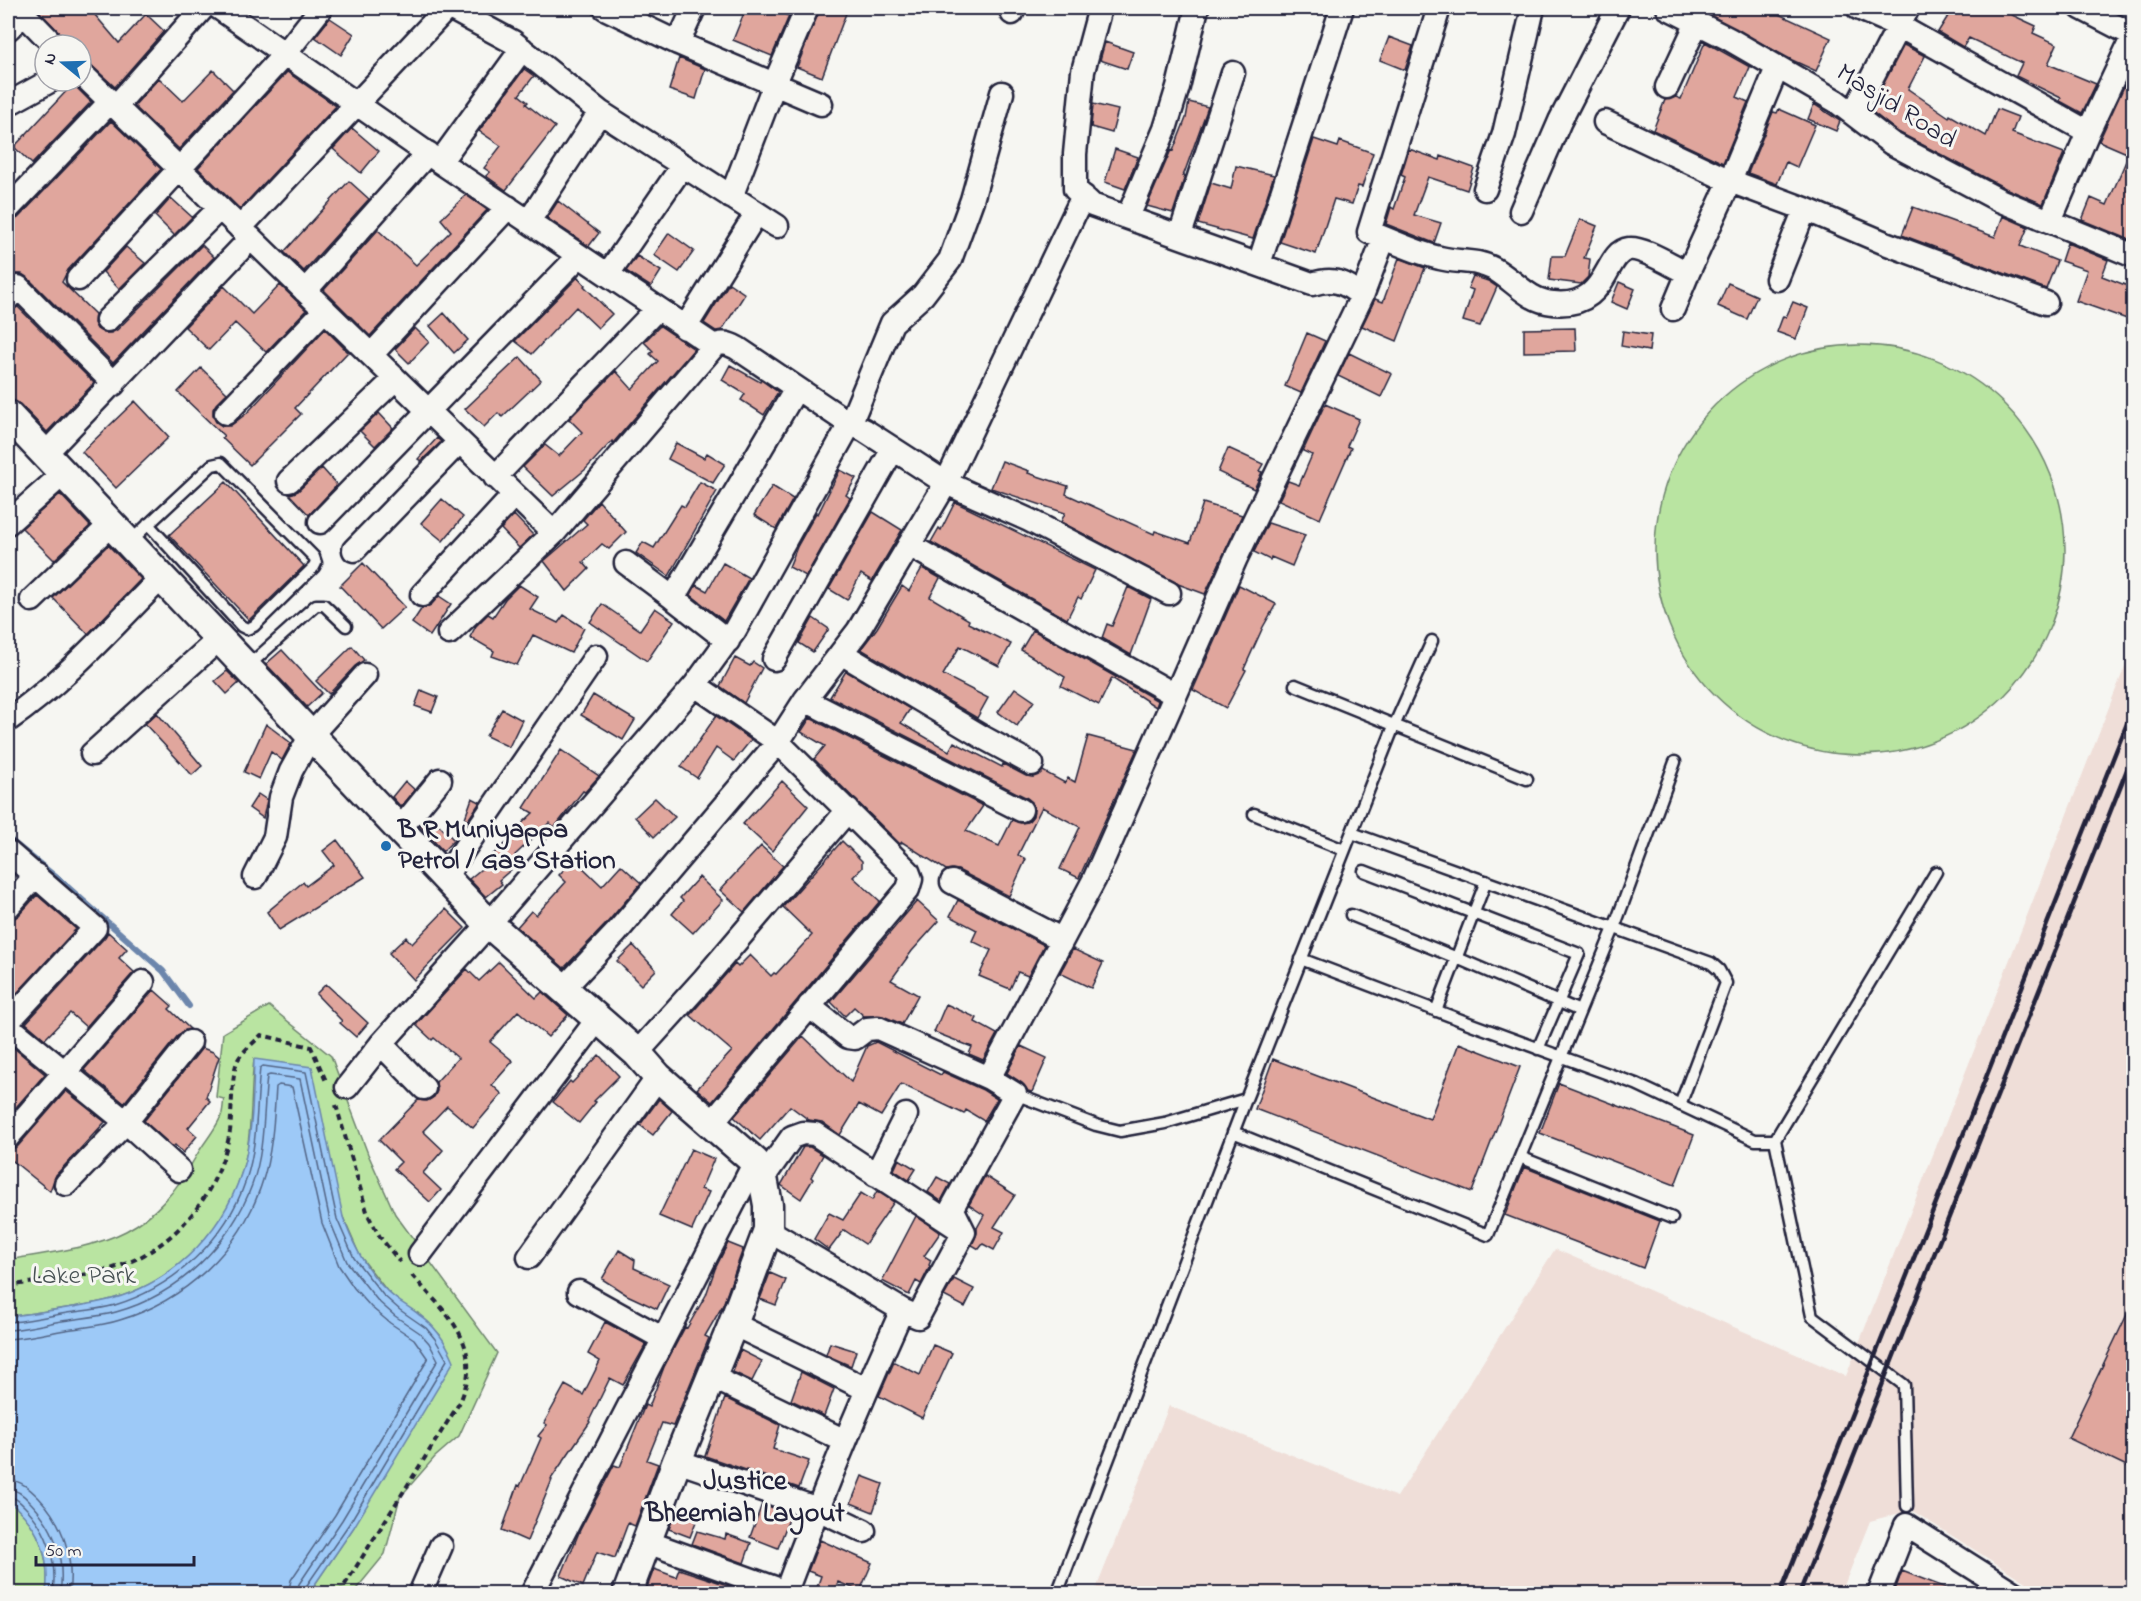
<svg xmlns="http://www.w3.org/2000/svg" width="2141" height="1601" font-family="'Indie Flower',sans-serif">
<rect width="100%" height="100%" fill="#f6f6f2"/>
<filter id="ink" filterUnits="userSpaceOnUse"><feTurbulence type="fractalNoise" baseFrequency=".0167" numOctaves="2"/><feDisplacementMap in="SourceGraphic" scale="12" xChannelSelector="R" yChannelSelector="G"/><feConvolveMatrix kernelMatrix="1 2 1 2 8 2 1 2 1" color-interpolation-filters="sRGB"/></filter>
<g filter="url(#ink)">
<!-- built -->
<path fill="#efded8" d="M2133 646V1593H2043L1911 1510 1870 1521 1841 1593 1094 1594 1169 1406 1397 1497 1555 1249 1846 1376Z"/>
<!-- green -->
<path fill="#b9e4a1" stroke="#6e836e" stroke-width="1.5" d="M1655 550a205 205 0 1 1 410 0a205 205 0 1 1-410 0Z
M269 1006 331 1056 368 1154 395 1214 497 1353 459 1436 435 1457 400 1497 385 1554 353 1593H309L354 1527 440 1335 418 1313 404 1306 387 1291 360 1256 343 1217 254 1059C250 1092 253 1127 245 1160 230 1226 177 1281 112 1299 78 1308 42 1311 8 1317V1260C101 1244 148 1243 198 1153 205 1141 219 1125 222 1113 223 1109 223 1104 224 1099L216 1097 223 1033Z
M8 1501C38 1523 51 1556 46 1593H8Z"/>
<!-- water -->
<path fill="#9dc9f7" stroke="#6c86ac" stroke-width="1.5" d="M254 1059 312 1067 343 1217C353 1245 366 1271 388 1292 397 1301 408 1306 418 1314 435 1325 446 1342 454 1361L354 1527 309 1593H46C51 1556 38 1523 8 1501V1317C42 1311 78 1308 112 1299 177 1281 229 1226 245 1160 253 1127 253 1092 254 1059Z"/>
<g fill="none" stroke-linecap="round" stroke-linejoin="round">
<!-- shore -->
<path stroke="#536586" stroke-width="1.5" d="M8 1322C25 1322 44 1317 61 1314 80 1311 97 1310 115 1305 174 1287 226 1240 246 1180 258 1144 256 1106 260 1068L263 1066 306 1072 337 1219 354 1258 383 1295 400 1310 426 1328 435 1339 447 1360 349 1524 305 1588 304 1594
M8 1330C26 1329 44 1324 62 1321 80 1318 98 1317 116 1312 178 1295 230 1245 252 1185 265 1150 263 1113 267 1076L270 1075 300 1079 330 1221 347 1262 378 1301 395 1316 420 1333 429 1343 438 1360 342 1520 299 1584 297 1594
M8 1339C27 1338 47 1333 66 1330 84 1327 102 1326 120 1320 184 1301 240 1250 261 1186 272 1155 274 1120 276 1087L279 1085 292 1087 322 1223 339 1266 354 1288 371 1307 390 1323 414 1339 428 1359 335 1515 291 1580 288 1594
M8 1480C21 1480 30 1489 39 1498 64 1524 74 1558 69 1594
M8 1489C17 1489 25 1496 31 1503 55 1528 65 1559 60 1594
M8 1496C16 1497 21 1503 27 1509 49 1533 57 1562 53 1594"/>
<!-- stream -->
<path stroke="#6c86ac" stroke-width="6" d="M8 838 61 881 163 971 189 1006"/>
</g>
<!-- building -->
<path fill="#e0a69d" stroke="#22223b" stroke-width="1.5" d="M36 8H89L119 43 146 14 164 31 115 87 81 56V45H71Z
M746 8H769L789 16 772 56 733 40Z
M820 8H848L822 77 797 67Z
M1697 8H1777L1774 12 1831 38 1816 71 1792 60Z
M1953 8H1997L2036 26 2033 33 2057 44 2048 64 2096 84 2082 113 2060 101 2061 98 2016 76 2022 63 1969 38 1963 47 1938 32Z
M330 18 354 34 341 55 315 37Z
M1389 37 1413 46 1405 70 1380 60Z
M1105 42 1133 52 1127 69 1100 60Z
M1705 42 1750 67 1737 97 1748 102 1723 163 1653 130 1665 100 1676 97 1681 99Z
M1904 45 1925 56 1908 89 1949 117 1950 115 1986 136 1997 109 2018 117 2012 133 2064 153 2043 204 2005 188 1898 132 1870 110Z
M679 58 705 69 696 99 669 90Z
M2133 67V241L2082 220 2091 198 2107 205 2129 154 2099 141Z
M524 69 534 76 519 95 528 102 526 104 555 127 506 190 486 176 490 172 484 168 501 146 479 131Z
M213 70 233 90 179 149 134 106 159 78 183 101Z
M287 72 336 106 240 209 198 168Z
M73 84 91 102 32 164 14 147Z
M1189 102 1208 107 1185 171 1183 176H1185L1173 213 1147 206 1171 150 1173 151 1186 118Z
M1093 104 1118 110 1112 133 1091 127Z
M1814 104 1840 121 1836 131 1808 119Z
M1779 109 1815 125 1797 167 1786 162 1777 184 1748 173 1773 112 1777 113Z
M111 121 161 169 68 270 62 282 95 314 94 323 97 329 104 333H111L117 330 202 245 214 257 113 363 28 278 22 274H14L8 268V222L18 218Z
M352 128 379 151 361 173 333 149Z
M1314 139 1338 147 1340 141 1373 153 1362 187 1358 186 1352 204 1334 199 1316 254 1280 242Z
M1115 149 1138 157 1125 189 1105 182Z
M1409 149 1440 160 1441 156 1474 168 1467 190 1428 177 1414 215 1441 223 1434 243 1386 224 1391 207 1394 209 1405 177 1401 175Z
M1236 166 1274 175 1253 239 1198 224 1211 183 1231 189Z
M349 181 369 199 304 271 284 252Z
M466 195 487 210 370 336 324 290 378 230 416 265 451 231 441 219Z
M171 198 192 217 174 235 155 216Z
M558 201 599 233 589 246 547 218Z
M1913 207 1995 237 2003 216 2028 227 2020 246 2057 261 2046 289 1902 235Z
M1580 219 1597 226 1584 258 1590 259 1588 277 1581 284 1549 280 1552 256H1565Z
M669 233 694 251 679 272 654 255Z
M2067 243 2108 260 2102 276 2133 288V301L2127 319 2076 301 2087 270 2061 261Z
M126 247 145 263 119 289 103 272Z
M637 256 661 271 651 287 626 271Z
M1399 258 1425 268 1397 341 1362 326 1375 299 1383 302Z
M1473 276 1488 281 1497 287 1480 326 1463 321 1473 290 1468 288Z
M578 277 585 285 584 286 612 314 598 328 576 307 532 354 515 341Z
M1619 282 1635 289 1627 309 1611 302Z
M729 283 745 294 722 330 716 331 704 323Z
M1728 283 1757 296 1747 319 1718 306Z
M280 285 306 310 266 352 235 323 209 350 185 327 224 286 252 314Z
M1793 302 1808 308 1796 339 1777 332 1783 316 1786 317Z
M18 307 94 383 47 432 20 404 8 398V311Z
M444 313 468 340 454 353 430 326Z
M660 326 694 349 613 443 612 441 586 469 553 496 523 467 545 445 559 456 582 432 569 419 616 371 632 389 658 361 650 354 653 351 644 342Z
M415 328 429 342 409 363 395 349Z
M1575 328 1576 351 1524 352V329Z
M325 329 348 352 295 408 301 414 250 465 222 438 224 436 178 392 201 368 227 393 216 404 213 409V416L216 422 222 426H230L247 413Z
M1623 331 1651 335 1649 351 1621 346Z
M1307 333 1325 341 1301 393 1285 386Z
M1349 353 1392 374 1381 397 1338 376Z
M520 357 541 380 502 417 498 413 484 427 465 409Z
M730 365 760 382 761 380 778 392 764 415 741 400 745 394 722 380Z
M135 401 169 437 116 488 82 452Z
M1325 404 1359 419 1347 446 1351 448 1320 519 1279 500 1288 481 1299 485 1312 455 1303 451Z
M379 413 393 428 375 446 360 431Z
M437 438 441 442 421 461 418 459Z
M676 443 704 458 707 453 725 464 713 483 668 459Z
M1228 448 1263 464 1259 471 1262 472 1254 489 1218 472Z
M1002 461 1029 471 1028 473 1068 486 1066 494 1154 534 1155 531 1190 543 1203 503 1242 515 1205 594 1178 584 1061 522 1065 513 991 488Z
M322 468 337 485 309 515 289 494 298 491Z
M840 470 856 478 846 495 850 498 806 576 789 567 797 547 816 513 818 514Z
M226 482 304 566 249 620 169 535Z
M700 482 717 491 669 576 636 553 643 542 654 548 681 505 685 507Z
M772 486 793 499 776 529 754 515Z
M60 494 90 526 54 560 22 528Z
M442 499 463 517 443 541 421 523Z
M599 501 626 532 609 549 602 544 583 562 589 569 567 591 544 561 587 524 583 520Z
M955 502 1095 570 1081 599 1078 597 1067 619 931 542 939 528 941 530Z
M873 512 902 530 872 581 861 574 847 600 829 589Z
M514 515 533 535 519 548 501 529Z
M1268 523 1305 535 1292 566 1271 557 1270 560 1254 552Z
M108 545 141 579 88 634 53 598Z
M363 563 405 607 381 629 340 586Z
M723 563 749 578 724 621 691 595 696 585 707 591Z
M922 568 940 578 930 597 969 620 968 623 1011 644 999 666 960 646 943 675 988 698 977 718 861 649 877 628 902 586 909 591Z
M519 585 538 597 530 609 558 623 564 615 584 628 571 653 533 635 517 665 492 656 494 651 470 637 476 626 488 614 493 617 505 599Z
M1239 585 1276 604 1263 627 1244 669 1246 670 1226 708 1193 690Z
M1128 587 1151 599 1131 655 1102 638 1107 624 1112 626Z
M439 596 451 604 430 636 412 623 422 608 431 605Z
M602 604 640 630 655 608 674 621 647 661 590 622Z
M813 618 829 629 813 652 799 643Z
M1033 630 1158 701 1156 707 1112 678 1099 705 1061 686 1065 677 1021 650Z
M352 646 364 660 355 666 329 694 316 681Z
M282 650 322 693 307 707 266 664Z
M735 658 750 666 753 662 762 668 744 703 720 686Z
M227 671 239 683 227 694 215 681Z
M846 671 910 709 901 723 949 751 954 742 1002 767 1003 764 1026 776 1033 777 1043 771 1065 783 1068 778 1075 782 1088 736 1137 749 1079 878 1060 869 1080 827 1042 807 1018 855 1026 859 1009 896 958 870 952 869 946 870 902 842 900 844 814 759 825 746 801 732 810 718 983 806 966 831 999 846 1012 820 1021 823 1028 822 1033 816 1034 809 1032 802 1027 798 830 697Z
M1015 688 1034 701 1017 726 998 712Z
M421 690 438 697 432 712 415 706Z
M593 695 635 720 623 740 581 715Z
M502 709 522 720 509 747 486 736Z
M157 713 202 766 192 775 145 724Z
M716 716 751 740 734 761 716 748 697 778 681 767Z
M266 724 291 743 282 760 271 752 259 779 244 772Z
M561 750 599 776 585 792 583 791 555 827 549 823 515 855 520 862 499 880 502 884 486 897 469 879 491 861V856L517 834 514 831 533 813 524 808Z
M405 781 415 790 401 807 392 797Z
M782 781 808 806 772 851 743 824Z
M258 794 267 800 263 818 249 808Z
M472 798 480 802 468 820 465 818Z
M655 798 675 817 654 837 635 817Z
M429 815 454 840 443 851 420 826Z
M337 840 365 877 279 930 267 912 303 882 306 886 334 865 323 851Z
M842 841 862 861V868L853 877 880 901 712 1102 697 1089 732 1051 690 1015 735 964 738 967 750 955 771 976 774 973 776 974 812 935 783 907Z
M761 846 783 866 744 912 720 890Z
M571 862H577L602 886 621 865 641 883 606 924 564 968 517 927 531 911 536 915 566 882 559 875Z
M699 877 723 900 693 933 672 914 683 901 680 898Z
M37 895 76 929 8 1003V920L18 916Z
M958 900 1044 945 1028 976 1018 972 1010 989 979 976 991 950 972 941 977 930 950 916Z
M917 901 939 921 912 951 891 980 918 995 902 1024 883 1016H864L854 1007 845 1016 831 1002Z
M446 909 465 928 414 980 389 953 406 937 412 944Z
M108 932 127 949 119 958 134 972 86 1027 70 1013 45 1039 26 1023 105 937Z
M633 945 656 970 641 985 617 961Z
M1073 949 1103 963 1091 988 1060 973Z
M499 962 536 998 542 992 568 1015 548 1037 518 1011 490 1042 513 1061 492 1085 502 1094 473 1128 447 1106 423 1131 443 1150 423 1173 441 1190 430 1202 394 1169 401 1162 379 1140 418 1100 427 1101 434 1097 437 1091 436 1082 458 1058 434 1038 432 1040 416 1025 467 969 479 981Z
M326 984 368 1023 356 1037 340 1023 342 1021 316 994Z
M154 990 172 1006 169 1009 190 1029 179 1034 124 1103 84 1070Z
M946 1004 977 1018 975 1022 997 1034 983 1060 969 1054 972 1047 934 1032Z
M803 1036 851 1082 867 1046 876 1042 941 1075 943 1072 983 1090 997 1099 984 1121 966 1110 964 1114 901 1084 881 1116 859 1104 840 1135 822 1122 809 1120 790 1106 760 1140 734 1117Z
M8 1043 45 1074 10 1114 8 1111Z
M1459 1043 1520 1067 1472 1192 1255 1109 1273 1059 1430 1119Z
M1021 1046 1047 1058 1032 1092 1028 1091 1022 1083 1007 1073Z
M202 1048 213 1052 219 1057 206 1097 210 1101 188 1128 197 1136 183 1153 175 1145 173 1147 144 1121Z
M599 1055 619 1076 594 1101 596 1102 579 1123 553 1102 570 1081 572 1083Z
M1559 1083 1694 1135 1675 1185 1540 1133Z
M66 1091 105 1122 56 1175 50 1191 8 1157V1150L18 1146Z
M659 1099 672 1111 653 1135 640 1125Z
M803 1147H810L823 1155 811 1177 813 1179 801 1199 781 1185Z
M691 1149 714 1159 701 1189 709 1192 692 1230 659 1216Z
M899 1159 916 1169 909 1180 894 1170Z
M1524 1167 1660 1221 1643 1268 1505 1215Z
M985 1176 1015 1195 994 1227 1004 1232 994 1250 983 1244 979 1249 972 1245 977 1233V1228L984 1215 969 1205Z
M937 1177 950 1184 941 1201 928 1192Z
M877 1191 894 1202 865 1244 844 1230 829 1250 814 1239 829 1213 843 1220 861 1193 872 1200Z
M916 1216 940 1233 924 1256 931 1260 929 1265 930 1266 921 1284 916 1281 909 1295 882 1281Z
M728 1243 743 1249 723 1305 705 1336 709 1338 673 1426 662 1423 647 1460 658 1464 635 1526 628 1523 615 1558 597 1552 583 1586 561 1576 580 1530 614 1465 620 1467 645 1405 649 1407 664 1367 685 1327 687 1328 706 1295 715 1269Z
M619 1250 635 1260 634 1268 669 1284 657 1309 627 1295 602 1279Z
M770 1273 786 1280 776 1305 760 1299Z
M954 1279 974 1289 965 1307 944 1296Z
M2133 1302V1469L2068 1438Z
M605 1322 646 1344 623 1385 610 1378 589 1421 590 1422 551 1479 552 1480 527 1541 502 1530 518 1485 520 1486 541 1438 538 1436 547 1425 544 1423 565 1385 583 1395 600 1361 588 1354Z
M830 1343 856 1351 851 1366 826 1355Z
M933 1345 952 1353 922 1418 879 1396 894 1362 920 1375Z
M740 1350 762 1361 752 1381 733 1372Z
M801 1372 834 1389 824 1416 791 1400Z
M725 1398 780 1425 773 1449 809 1461 799 1488 705 1456Z
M862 1476 883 1484 873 1512 851 1503Z
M762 1504 791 1514 778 1548 750 1537Z
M678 1506 699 1514 690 1537 669 1529Z
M697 1531 725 1539 726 1534 751 1543 744 1563 692 1544Z
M820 1540 872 1563 860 1591 838 1582 833 1593H815L821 1576 808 1571Z
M654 1569 676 1577 679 1569 736 1588 734 1593H645Z
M1902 1571 1957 1592V1593H1894Z"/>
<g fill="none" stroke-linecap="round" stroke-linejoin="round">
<!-- service casing -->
<g stroke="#22223b" stroke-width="15">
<path id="service" d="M129 543 137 535 212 465 221 463 314 557 316 563 314 567 254 626 247 629 241 626 148 524
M247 667 316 605H324L346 626
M1295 685 1527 779
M1254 814 1344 850
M1352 833 1711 963 1719 970 1726 983 1680 1105
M1364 871 1579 954 1538 1049
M1351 915 1457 958 1580 1011
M1301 959 1474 1025 1636 1084 1755 1140H1775L1936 872
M1436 1011 1486 881
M1015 1094 1096 1125 1120 1131 1165 1123 1246 1099
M1233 1132 1488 1235 1614 928 1675 762
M1775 1140 1812 1316 1904 1385 1907 1506
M1520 1157 1672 1218
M1057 1594 1246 1099 1394 726 1432 641"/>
</g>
<!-- minor casing -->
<g stroke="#22223b" stroke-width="27">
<path id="minor" d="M18 8 54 45
M219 8 440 162 714 346
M450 8 513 42 600 112 777 226
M605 8 678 43 821 104
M1668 8 1729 39 1836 101 1891 143 1999 200 2134 256
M1858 8 1897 25 2088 132
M2081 8 2133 35
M1012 13 1014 8
M8 29 24 14
M678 43 694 8
M81 73 554 533
M1667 87 1697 23
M8 104 50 81
M116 106 203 8
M1853 114 1908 8
M1605 122 1730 181 1805 209 1885 243 2046 303
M440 162 522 49
M1485 189 1504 134 1533 8
M731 197 774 85 807 8
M8 209 111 101
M1521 211 1560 121 1618 8
M1128 217 1165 129 1178 87 1197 8
M529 221 600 112
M2050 221 2088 132 2134 34
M240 228 447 8
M1180 235 1233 73
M1384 238 1369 232 1439 8
M1259 264 1342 8
M608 274 683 165
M78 279 285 54 321 8
M1777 279 1805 209
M305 291 428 153
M1362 296 1384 238C1402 245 1421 254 1440 258 1459 263 1476 259 1494 269 1514 280 1528 301 1553 303 1610 309 1603 252 1629 249 1643 247 1674 267 1688 273L1730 181 1777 68
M8 298 18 287 114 384
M1673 309 1688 273
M107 320 220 208
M685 328 756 214
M371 355 508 207
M226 413 325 310
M44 455 251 238
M495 477 657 309
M289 481 395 379
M320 522 579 256
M8 523 63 474
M909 545 1175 695
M354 550 459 442
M626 563 673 598
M422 595 514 495
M32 600 111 524
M449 633 554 533 714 346C723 341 729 344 737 348L850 424 864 430 946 483 1029 520 1169 593
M728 641 673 598 796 389
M841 653 984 738 1032 764
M774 659 893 449
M695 685 778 742 908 871 911 879 908 889 711 1124
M805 700 1021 810
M8 720C65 681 113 626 162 577
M92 754 220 638
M400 829 440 780
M8 852 95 928 8 1022
M255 877 275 837 281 797 291 771 311 735 365 675
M445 877 596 656
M952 882 1061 939
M8 907 36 875
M562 990 616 933 778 742 805 700 858 631 946 483 1083 196
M809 1006 848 1037 855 1038 867 1029 878 1028 989 1078
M8 1026 126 1122 179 1170
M381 1044 424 1088
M637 1053 704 979 848 810
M347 1087 381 1044 489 924 695 685 735 630 850 424 892 323 923 295 950 260 972 200 1002 93
M8 1137 143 982
M876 1175 906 1115
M763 1178 792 1137 803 1133 815 1134 964 1232
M66 1184 126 1122 190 1042
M768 1230 902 1310 918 1317 964 1232 952 1208 1015 1094 989 1078 1094 880 1235 560 1362 296C1345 282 1333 277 1312 284L1092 205 1075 189V154L1083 71 1100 8
M420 1254 597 1020
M529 1257 658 1077
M579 1292 662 1338
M733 1324 866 1389
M712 1377 845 1441
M677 1461 818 1509 864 1531
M647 1542 786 1592
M420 1594 441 1546
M532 1594 755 1162
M785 1594C821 1498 860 1403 902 1310
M1879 1594 1906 1525 2015 1594"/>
</g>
<!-- tertiary casing -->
<g stroke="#22223b" stroke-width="33">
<path id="tertiary" d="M8 415 489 924 637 1053 658 1077 755 1162 763 1178 768 1205V1230L733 1324 677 1461 627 1594"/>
</g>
<!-- path -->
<path stroke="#22223b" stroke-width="4" stroke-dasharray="6 4.5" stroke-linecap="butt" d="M336 1105 368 1215 380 1237 400 1262
M8 1286C39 1281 71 1278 102 1271 169 1256 219 1197 230 1131 232 1115 231 1069 239 1058 244 1050 254 1043 261 1035L311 1047 326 1081
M339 1594 460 1402C486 1343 445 1313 409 1272"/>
<!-- service -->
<use href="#service" stroke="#f6f6f2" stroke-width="10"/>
<!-- minor -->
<use href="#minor" stroke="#f6f6f2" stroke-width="22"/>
<!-- tertiary -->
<use href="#tertiary" stroke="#f6f6f2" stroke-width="28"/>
<!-- rail -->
<path stroke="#22223b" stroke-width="4.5" d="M1780 1594 2134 706
M1799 1594 2134 752"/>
</g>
</g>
<!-- markers -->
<circle fill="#1f6fb2" stroke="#f6f6f2" stroke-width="2" cx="386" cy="846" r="6"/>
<g text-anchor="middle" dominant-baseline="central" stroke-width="6" stroke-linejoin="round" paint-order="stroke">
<!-- street labels -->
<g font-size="27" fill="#22223b" stroke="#f6f6f2">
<text transform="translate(1896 107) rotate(32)">Masjid Road</text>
</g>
<!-- poi labels -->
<g font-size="27" font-weight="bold" fill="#22223b" stroke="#f6f6f2" text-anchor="start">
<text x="398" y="830">B R Muniyappa<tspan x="398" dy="31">Petrol / Gas Station</tspan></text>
</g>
<!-- park labels -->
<g font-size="27" fill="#485254" stroke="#f6f6f2">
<text x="84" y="1276">Lake Park</text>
</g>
<!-- neighbourhood labels -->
<g font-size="28" font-weight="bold" fill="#22223b" stroke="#f6f6f2">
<text x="745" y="1482">Justice<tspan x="745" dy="32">Bheemiah Layout</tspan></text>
</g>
</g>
<!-- margin -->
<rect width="2141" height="1601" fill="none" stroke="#f6f6f2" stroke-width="30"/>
<rect x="15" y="15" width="2111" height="1571" fill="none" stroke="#22223b" stroke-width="2" filter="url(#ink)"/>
<!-- north arrow -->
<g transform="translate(63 63) rotate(289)"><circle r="28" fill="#f6f6f2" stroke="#a1a1a9" stroke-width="1.5"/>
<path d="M0-4.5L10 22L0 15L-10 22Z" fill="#1f6fb2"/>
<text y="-9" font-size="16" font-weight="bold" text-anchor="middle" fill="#22223b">N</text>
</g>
<!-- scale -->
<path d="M36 1556v9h158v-9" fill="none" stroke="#22223b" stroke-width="3"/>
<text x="45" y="1556" font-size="18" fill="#22223b" stroke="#f6f6f2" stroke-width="4.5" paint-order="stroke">50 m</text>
</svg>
